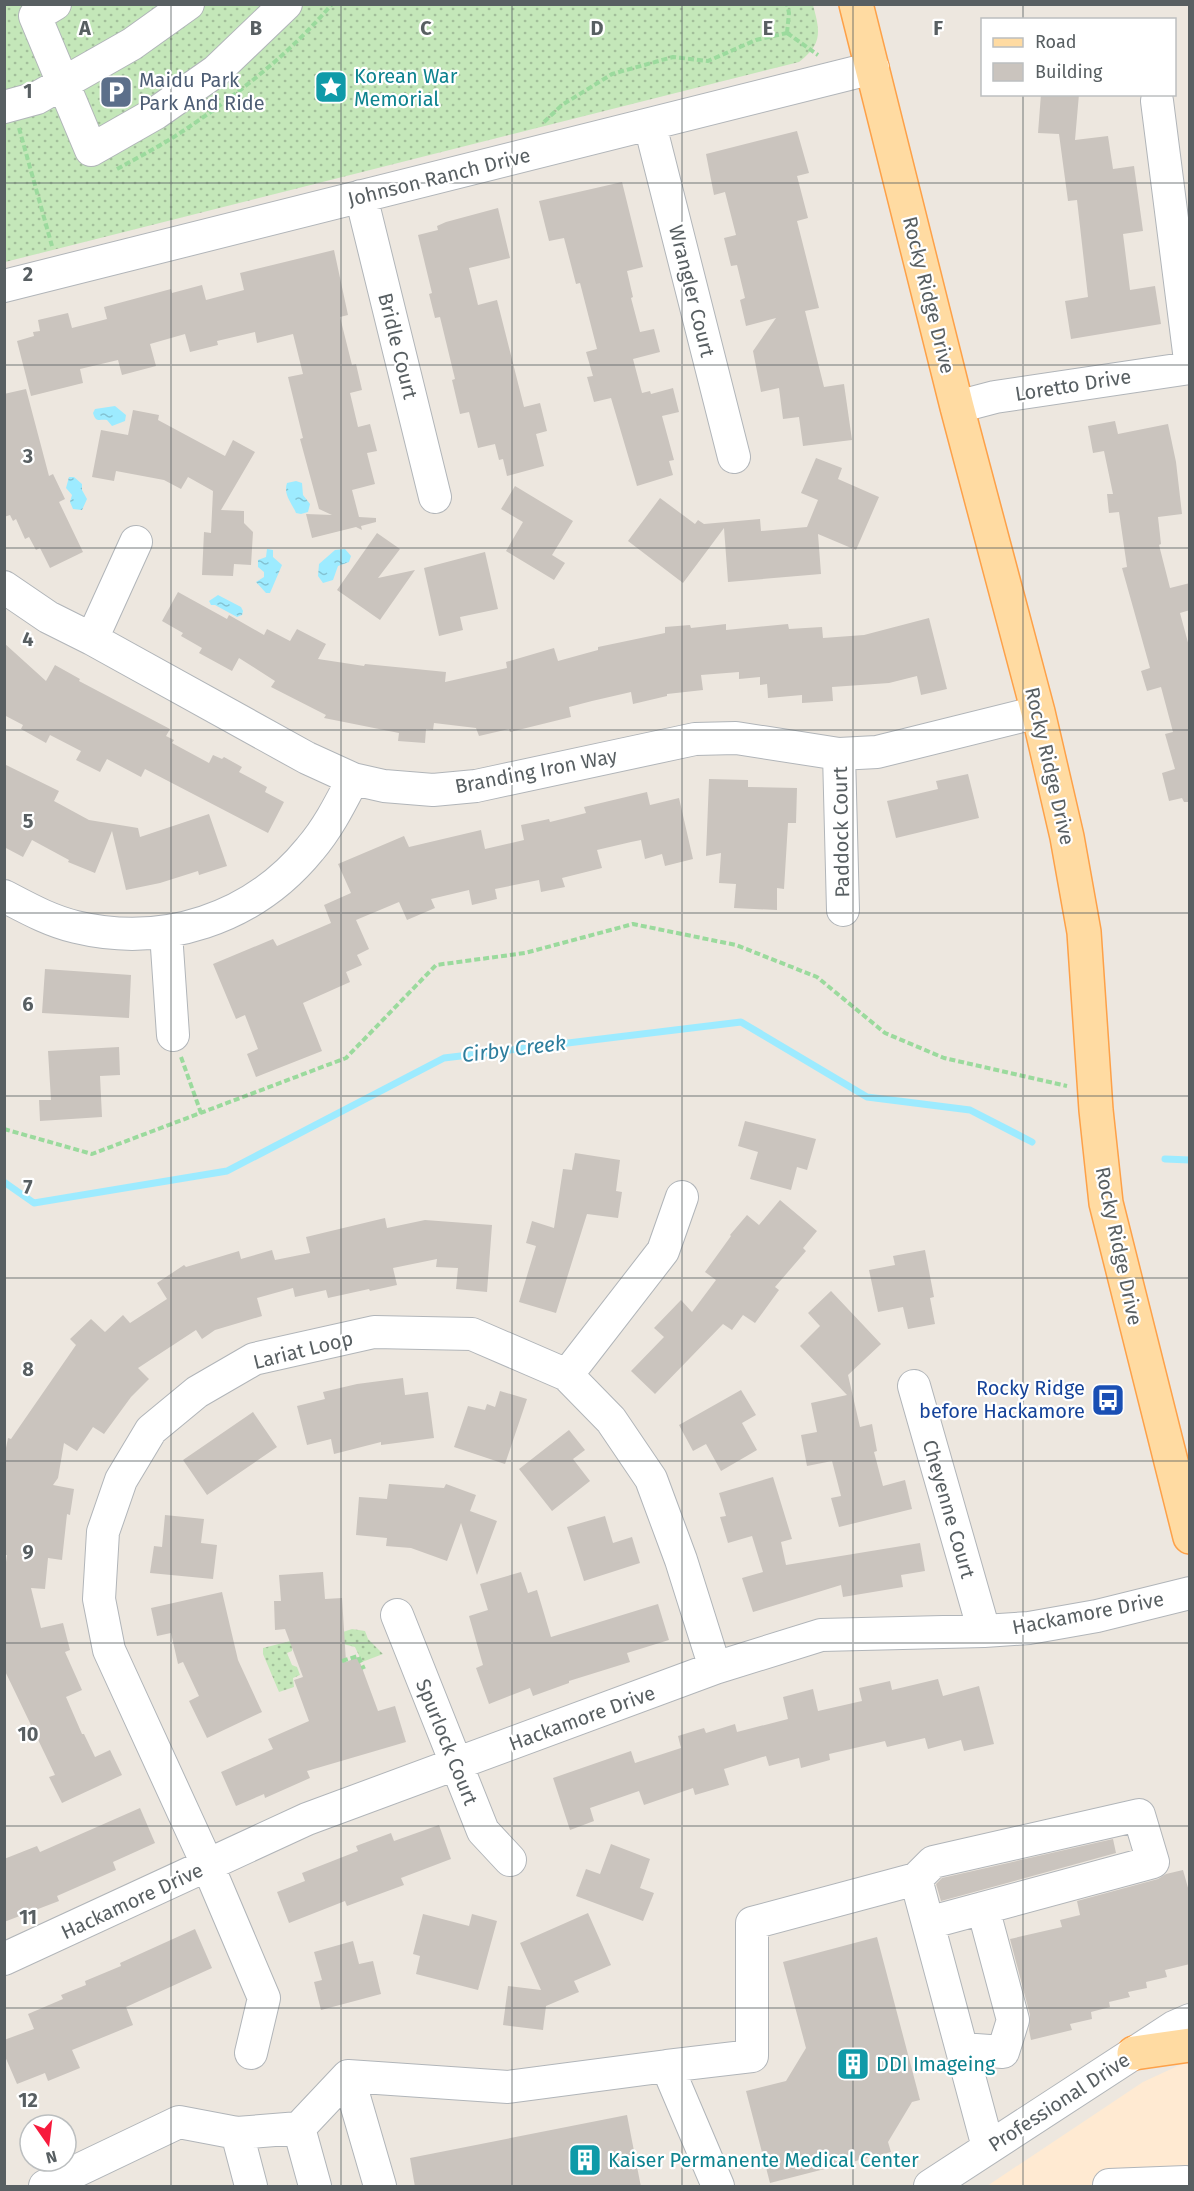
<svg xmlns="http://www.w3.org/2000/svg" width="1194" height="2191" font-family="'Fira Sans',sans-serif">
<defs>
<pattern id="grass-dots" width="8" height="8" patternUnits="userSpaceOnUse" patternTransform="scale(1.5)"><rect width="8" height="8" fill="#c4e7b9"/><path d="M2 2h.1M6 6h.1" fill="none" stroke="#a2be9a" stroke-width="1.8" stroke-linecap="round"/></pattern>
<pattern id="water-ripples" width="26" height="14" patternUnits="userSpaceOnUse" patternTransform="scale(1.5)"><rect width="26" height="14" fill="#9debff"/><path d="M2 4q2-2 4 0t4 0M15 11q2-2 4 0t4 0" fill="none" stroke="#83c2d2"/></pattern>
</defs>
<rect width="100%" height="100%" fill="#ede7df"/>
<!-- commercial -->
<path fill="#ffead2" d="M1189 2063V2186H987L1143 2082 1182 2064Z"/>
<!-- grass -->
<path fill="url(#grass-dots)" d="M5 5H813C820 31 823 44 799 62L5 262Z
M352 1629 365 1631 368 1639 383 1654 362 1662 355 1647 343 1644V1632Z
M318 1634 319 1638 292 1648V1651L287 1653 292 1665 297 1667 300 1675 293 1678 294 1687 279 1692 263 1654V1648Z"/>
<!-- water -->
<path fill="url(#water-ripples)" d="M115 406 126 415 125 421 112 426 107 420C99 419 96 423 93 413L95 409Z
M69 477H74L82 484V490L87 499 82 510 73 509 70 502 72 495 66 488Z
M296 481 302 483 303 495 310 504 308 512 301 514 296 513C292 503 283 495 287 483Z
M267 549 273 550V557L282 565 270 593H266L256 582 264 577V572L258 567V560L266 557Z
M345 549 351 556 349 562 338 566 333 580 323 583 318 576 319 564 335 550Z
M218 595 241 607 243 611 242 615 237 617 215 605H211L209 601Z"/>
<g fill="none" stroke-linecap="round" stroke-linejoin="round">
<!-- stream -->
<path stroke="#9debff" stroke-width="7" d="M1165 1159 1190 1160
M4 1182 34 1203 227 1171 444 1058 741 1022 867 1097 970 1110 1032 1142"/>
</g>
<!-- building -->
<path fill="#cac4be" d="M1041 94H1079L1075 140 1108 136 1113 169 1134 166 1143 231 1123 234 1130 290 1155 286 1161 324 1071 339 1065 301 1088 297 1077 200 1068 201 1059 134 1038 133Z
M797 131 809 173 797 176 808 218 797 221 819 308 805 311 824 387 844 384 852 440 803 446 799 417 783 419 779 388 761 392 753 351 776 318 746 326 740 300 745 298 737 265 731 266 724 238 736 235 725 192 714 195 706 154Z
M622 182 643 267 627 271 633 297 631 298 640 332 654 329 660 352 633 359 642 393 650 391 651 394 673 388 679 412 662 416 674 460 669 461 673 475 637 486 611 398 594 402 587 377 593 376 586 352 597 349 580 283 576 284 564 238 549 241 539 201Z
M498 208 510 258 469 268 478 305 497 300 524 407 540 403 547 431 536 434 544 466 507 476 503 459 499 460 495 444 478 448 469 412 460 414 452 380 455 379 440 317 435 318 429 294 432 293 418 235 438 230 437 226 446 222Z
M334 250 348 315 340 317 352 365 356 364 362 390 350 393 358 427 370 424 377 451 367 453 375 484 352 490 359 517 376 518V522L361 526 362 530 356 527 312 538 306 514 332 515 319 509 300 439 303 438 288 377 303 374 293 334 257 343 255 332 217 341 218 345 190 352 185 334 150 344 156 366 122 375 118 360 80 369 83 383 31 396 17 341 34 336 33 332 40 331 38 320 68 313 72 328 107 319 104 307 171 289 172 293 202 285 206 300 244 290 240 273Z
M26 389 49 476 53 474 65 499 59 502 83 552 50 568 40 548 36 550 29 537 25 539 16 519 13 521 10 515 4 517V394Z
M133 410 159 415 158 420 225 456 233 440 255 452 221 510 244 511V523L253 532 251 565 234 564 233 576 202 575 204 532 211 533 213 491 188 477 181 489 164 480 116 471 114 481 92 477 101 430 128 435Z
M1115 421 1118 434 1168 424 1176 462 1182 514 1158 517 1161 544 1159 545 1170 588 1190 583V610L1180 613 1190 650V802H1184L1182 798 1169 801 1162 773 1175 769 1165 734 1173 732 1161 687 1147 691 1141 671 1150 668 1122 568 1127 567 1119 512 1109 513 1107 494H1113L1104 451 1093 453 1088 426Z
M816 458 842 468 838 479 879 497 856 550 818 534 821 574 728 582 724 528 683 583 628 541 660 498 695 524 698 520 704 524 760 519 761 531 807 527 818 500 801 493Z
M515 486 573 521 552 555 565 563 554 580 506 551 523 522 501 509Z
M377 533 400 549 378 578 415 570 380 620 337 590Z
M485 552 498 609 460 617 463 630 439 636 424 568Z
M178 592 227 619 229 615 264 635 267 629 290 641 297 629 326 644 318 659 364 666 365 664 446 672 445 682 507 668 506 662 554 648 558 661 598 650V647L665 633V627L690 625 691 628 726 624V630L788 624 789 629 822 627 823 638 864 635 929 618 947 689 921 695 917 676 889 683 832 687 833 701 802 703V695L768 698 767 684 760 685V677L739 679V672L701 675 703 690 667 694V696L633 704 631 692 592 701 569 707 571 717 510 732 509 729 479 736 476 728 434 723 433 730 426 729 425 743 398 741 399 733 324 718 326 715 271 687 275 681 239 658 232 671 199 653 202 648 181 636 183 633 162 621Z
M4 643 46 681 55 665 80 679 79 681 170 729 166 736 174 740 172 743 209 763 213 755 222 759 224 757 242 767 239 772 267 787 265 792 284 802 268 833 145 769 141 777 107 759 100 772 76 760 81 751 50 735 46 743 21 729 23 725 4 715Z
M4 764 59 791 54 801 89 820 138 828 140 837 209 814 227 866 199 875 198 871 160 883 126 890 112 831 95 873 68 862 69 860 32 840 23 857 4 847Z
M968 774 979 818 896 838 887 801 938 789 936 781Z
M709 779 748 780V787L797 788 796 823H788L784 889 777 888V910L734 908 736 884 719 883 721 853 706 856Z
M647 792 650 805 679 798 693 859 665 866 662 854 645 859 641 840 631 842 597 850 602 868 562 878 565 887 541 892 539 880 495 889 497 899 472 905 469 890 431 899 435 908 407 920 399 902 356 920 369 949 357 955 362 965 346 972 350 982 303 1003 322 1051 256 1077 247 1054 258 1049 245 1015 236 1019 213 964 273 939 277 946 331 923 324 905 351 893 338 864 404 836 409 847 481 830 485 849 524 840 521 825 549 819 550 822 586 813 584 807Z
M45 969 131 975 129 1018 42 1013Z
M119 1047 120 1075 100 1076 102 1117 40 1121 39 1100H51L48 1051Z
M745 1121 816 1139 807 1170 797 1167 791 1190 750 1179 758 1152 738 1146Z
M575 1153 620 1160 616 1191 622 1192 618 1218 587 1214 556 1313 519 1302 536 1246 526 1243 532 1221 554 1228 563 1169 572 1170Z
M780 1200 817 1231 803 1248 806 1251 775 1287 779 1290 755 1323 743 1315 732 1330 723 1324 655 1394 631 1371 664 1337 654 1328 681 1300 692 1312 716 1280 705 1272 731 1236 730 1235 747 1215 759 1225Z
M385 1218 387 1228 425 1220 492 1225 487 1292 456 1289 458 1268 436 1267 437 1259 393 1268 397 1285 370 1291 369 1289 328 1298 326 1290 295 1297 293 1288 257 1298 262 1316 215 1330 202 1339 196 1330 138 1368 149 1379 131 1397 104 1434 93 1427 77 1451 64 1443 58 1478 53 1485 74 1489 70 1515 67 1514 62 1560 48 1558 45 1589 31 1588 41 1628 63 1623 70 1650 65 1652 82 1690 66 1697 82 1734H84L95 1757 110 1750 122 1775 62 1803 49 1777 55 1775 4 1669V1576L7 1555H4V1458L8 1438 11 1439 76 1345 70 1339 91 1319 105 1332 123 1315 130 1323 167 1299 157 1283 184 1265 186 1267 239 1251 241 1259 272 1250 275 1260 310 1253 306 1237Z
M925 1250 934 1297 930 1298 935 1324 908 1329 903 1307 878 1312 869 1270 895 1265 893 1256Z
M831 1291 881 1344 848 1375 860 1427 872 1424 877 1451 874 1452 883 1486 905 1480 912 1509 839 1527 831 1498 841 1496 832 1461 807 1466 801 1435 817 1432 811 1403 847 1395 800 1346 820 1326 808 1313Z
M403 1378 405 1395 428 1392 434 1438 381 1445V1442L334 1454 331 1439 307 1445 297 1406 325 1399 323 1392 357 1384Z
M741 1390 756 1415 742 1423 757 1450 721 1471 706 1444 693 1451 679 1425Z
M500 1391 527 1399 505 1464 454 1447 468 1406 485 1410 487 1404 495 1407Z
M253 1412 277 1447 207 1495 183 1460Z
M569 1430 585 1450 573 1459 590 1481 552 1511 519 1469Z
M773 1477 792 1539 781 1542 786 1565 920 1543 925 1571 901 1575 903 1587 843 1597 841 1585 753 1612 742 1578 763 1572 752 1536 728 1543 720 1517 726 1516 719 1493Z
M389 1484 444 1488 446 1484 476 1495 470 1511 497 1521 477 1575 461 1523 447 1561 411 1548 386 1546 387 1538 356 1535 359 1497 387 1499Z
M165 1515 204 1519 201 1543 217 1545 213 1579 150 1573 154 1546 162 1547Z
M605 1516 613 1543 632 1537 640 1563 584 1581 567 1527Z
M323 1572 325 1599 342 1598 346 1662 358 1657 378 1711 395 1706 406 1742 307 1771 310 1778 265 1798 264 1794 236 1806 221 1772 273 1749 268 1739 309 1721 294 1680 303 1677 285 1629 275 1630 274 1601H281L279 1575Z
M521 1572 528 1593 537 1590 551 1637 658 1604 669 1640 627 1653 630 1662 569 1681V1683L533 1696 530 1688 489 1704 476 1668 483 1665 469 1616 488 1610 480 1584Z
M222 1592 238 1660 262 1712 207 1738 189 1701 199 1696 183 1662 178 1664 171 1633 157 1636 151 1608Z
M938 1679 943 1696 979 1686 994 1744 964 1751 961 1740 928 1749 925 1738 887 1747 885 1741 829 1754 830 1760 801 1768 799 1758 769 1766 766 1756 724 1769 729 1785 695 1795 693 1788 644 1805 639 1791 590 1808 594 1821 570 1830 553 1778 631 1751 635 1763 681 1748 678 1736 704 1728 706 1733 735 1724 737 1732 788 1719 783 1697 813 1689 818 1711 862 1701 859 1688 890 1681 892 1690Z
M140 1808 155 1843 113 1862 116 1870 57 1896 59 1901 4 1922V1859L37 1846 40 1852Z
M439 1825 451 1859 401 1878 404 1885 347 1906 345 1901 289 1923 277 1892 305 1881 302 1873 358 1851 356 1846 391 1833 394 1841Z
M1113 1839 1116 1853 941 1901 936 1884 942 1878Z
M611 1844 650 1859 640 1888 654 1893 643 1921 576 1896 586 1869 600 1874Z
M1183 1870 1190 1895V1964L1165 1970 1167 1977 1146 1982 1147 1988 1128 1992 1130 1997 1109 2002 1110 2007 1091 2012 1092 2019 1070 2024 1072 2030 1031 2040 1029 2030 1030 2015 1010 1939 1062 1927 1060 1920 1080 1915 1077 1901 1158 1879 1166 1874Z
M588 1913 611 1965 574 1981 579 1992 546 2006 543 2030 503 2025 508 1986 541 1990 520 1943Z
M423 1914 469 1926 472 1914 497 1921 478 1990 416 1974 420 1956 413 1954Z
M195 1929 212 1968 126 2007 133 2025 72 2050 80 2068 48 2081 45 2073 17 2084 4 2054V2040L34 2029 28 2014 63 1999 61 1995 86 1985 85 1981 121 1966 120 1963Z
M877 1937 920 2100 912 2102 888 2142 891 2152 770 2183 746 2091 786 2081 806 2048 783 1962Z
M353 1941 359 1964 373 1961 381 1994 321 2010 314 1982 322 1980 314 1952Z
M627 2115 641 2187H415L410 2158Z"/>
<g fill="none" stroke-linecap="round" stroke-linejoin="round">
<!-- minor casing -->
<g stroke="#b1b5b9" stroke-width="34">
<path id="minor" d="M55 4 35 16 91 150 156 113 216 71 286 4
M1157 101 1190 360
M4 107 37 98 132 44 188 4
M650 125 734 457
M361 196 435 497
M4 286 873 68
M957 407 995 397 1190 368
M4 587 48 617 92 639 307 758 353 779 384 786 433 790 476 786 695 739 736 738 839 754 877 752 1038 712
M92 639 136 542
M839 754 843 910
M4 896C27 908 50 921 76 927 163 948 253 919 310 849 328 828 340 804 353 779
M166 933 173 1035
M567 1375 663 1251 682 1197
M914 1386 984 1631
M397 1615 483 1831 510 1860
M916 1879 933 1862 1139 1815 1153 1862 928 1923
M4 1959 307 1819 715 1668 821 1635 984 1631 1029 1628 1097 1616 1190 1593
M962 2049 1003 2052 1013 2020 983 1908
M251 2053 264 1998 208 1866 109 1650 99 1599 103 1532 121 1480 151 1430 197 1392 254 1359 374 1332 472 1334 567 1375 611 1420 651 1479 681 1560 715 1668
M667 2066 752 2056V1923L916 1879 988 2147
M348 2076 508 2087 667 2066 718 2186
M299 2128 348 2076 380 2186
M237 2133 299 2128 315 2186
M1109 2185 1186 2182
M45 2186 179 2122 237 2133 251 2186
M930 2186 1174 2027 1190 2020"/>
</g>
<!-- major casing -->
<g stroke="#fda149" stroke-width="36">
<path id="major" d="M856 4 957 407 1038 712 1067 837 1084 932 1096 1110 1106 1203 1190 1537
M1134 2053 1190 2045"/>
</g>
<!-- path -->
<path stroke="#9bda9d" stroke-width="4" stroke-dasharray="6 3" stroke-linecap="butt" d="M787 33 818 55
M787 33 789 13 787 4
M544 122 562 105 612 74 673 57 708 61 756 40 787 33
M19 128 52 246
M117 169C137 158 158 147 177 135 233 98 289 55 332 4
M181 1057 201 1113
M4 1129 92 1154 346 1058 436 965 525 953 633 924 736 945 817 977 885 1033 944 1058 1067 1086
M342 1661 358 1656 364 1669"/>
<!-- minor -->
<use href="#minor" stroke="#fff" stroke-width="32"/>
<!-- major -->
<use href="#major" stroke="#ffdba2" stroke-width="33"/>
</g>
<!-- grid -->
<path fill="none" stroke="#585f62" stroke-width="1.5" stroke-opacity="0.55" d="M171 4V2186M341 4V2186M512 4V2186M682 4V2186M853 4V2186M1023 4V20M1023 94V2186M4 183H1190M4 365H1190M4 548H1190M4 730H1190M4 913H1190M4 1096H1190M4 1278H1190M4 1461H1190M4 1643H1190M4 1826H1190M4 2008H1190"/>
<!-- icons -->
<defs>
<g id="sight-square" transform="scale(1.725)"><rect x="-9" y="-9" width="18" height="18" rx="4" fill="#0f9aa8" stroke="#fff"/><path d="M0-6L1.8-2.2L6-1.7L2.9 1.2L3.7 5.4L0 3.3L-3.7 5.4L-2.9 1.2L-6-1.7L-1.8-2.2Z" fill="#fff"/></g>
<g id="parking-square" transform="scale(1.725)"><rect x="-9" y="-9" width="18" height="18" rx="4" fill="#5c6f8a" stroke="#fff"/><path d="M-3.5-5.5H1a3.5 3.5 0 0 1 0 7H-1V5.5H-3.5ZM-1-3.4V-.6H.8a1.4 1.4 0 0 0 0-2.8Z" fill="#fff"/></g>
<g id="bus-square" transform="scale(1.725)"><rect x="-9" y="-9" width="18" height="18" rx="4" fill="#1a4fb4" stroke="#fff"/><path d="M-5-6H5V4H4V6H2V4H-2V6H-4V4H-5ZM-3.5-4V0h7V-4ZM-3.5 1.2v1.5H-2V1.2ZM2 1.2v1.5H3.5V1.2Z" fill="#fff"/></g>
<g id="building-square" transform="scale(1.725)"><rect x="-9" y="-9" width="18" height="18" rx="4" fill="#0f9aa8" stroke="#fff"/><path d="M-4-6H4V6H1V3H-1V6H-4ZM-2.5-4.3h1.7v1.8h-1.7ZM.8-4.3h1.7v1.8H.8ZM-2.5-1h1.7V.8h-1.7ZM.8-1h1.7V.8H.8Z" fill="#fff"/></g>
</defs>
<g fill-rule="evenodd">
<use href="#sight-square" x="331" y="87"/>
<use href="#parking-square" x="116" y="92"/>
<use href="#bus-square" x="1108" y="1400"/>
<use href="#building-square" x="853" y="2064"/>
<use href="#building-square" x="585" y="2160"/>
</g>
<g text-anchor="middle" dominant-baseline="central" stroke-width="4.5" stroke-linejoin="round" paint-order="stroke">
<!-- culture labels -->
<g font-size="20" fill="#0d838f" stroke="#fff" text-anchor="start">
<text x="354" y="76">Korean War<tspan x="354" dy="23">Memorial</tspan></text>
<text x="876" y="2064">DDI Imageing</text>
<text x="608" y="2160">Kaiser Permanente Medical Center</text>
</g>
<!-- service labels -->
<g font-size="20" fill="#4e5e75" stroke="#fff" text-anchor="start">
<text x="139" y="80">Maidu Park<tspan x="139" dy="23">Park And Ride</tspan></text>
</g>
<!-- street labels -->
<g font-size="20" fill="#585f62" stroke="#fff">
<text transform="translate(439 177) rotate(-14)">Johnson Ranch Drive</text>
<text transform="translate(692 291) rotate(76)">Wrangler Court</text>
<text transform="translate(929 295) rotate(76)">Rocky Ridge Drive</text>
<text transform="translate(398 346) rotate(76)">Bridle Court</text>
<text transform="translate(1073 385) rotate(-9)">Loretto Drive</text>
<text transform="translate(1050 766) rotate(77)">Rocky Ridge Drive</text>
<text transform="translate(536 771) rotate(-11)">Branding Iron Way</text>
<text transform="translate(841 832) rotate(-91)">Paddock Court</text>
<text transform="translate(1119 1246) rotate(78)">Rocky Ridge Drive</text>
<text transform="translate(303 1350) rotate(-14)">Lariat Loop</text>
<text transform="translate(949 1509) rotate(74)">Cheyenne Court</text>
<text transform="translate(1088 1613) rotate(-11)">Hackamore Drive</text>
<text transform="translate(582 1718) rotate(-20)">Hackamore Drive</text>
<text transform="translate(447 1742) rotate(68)">Spurlock Court</text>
<text transform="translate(132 1901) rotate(-25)">Hackamore Drive</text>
<text transform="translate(1059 2102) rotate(-33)">Professional Drive</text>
</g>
<!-- transit labels -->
<g font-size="20" fill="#164399" stroke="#fff" text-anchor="end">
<text x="1085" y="1388">Rocky Ridge<tspan x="1085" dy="23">before Hackamore</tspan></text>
</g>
<!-- water labels -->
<g font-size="21" font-style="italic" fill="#2e7e9d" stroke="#fff">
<text transform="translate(514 1049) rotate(-7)">Cirby Creek</text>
</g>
</g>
<g font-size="20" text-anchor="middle" font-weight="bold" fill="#585f62" stroke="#fff" stroke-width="4.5" stroke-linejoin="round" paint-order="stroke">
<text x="85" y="35">A</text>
<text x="256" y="35">B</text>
<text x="426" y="35">C</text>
<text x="597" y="35">D</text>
<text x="768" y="35">E</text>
<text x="938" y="35">F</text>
<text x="28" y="98">1</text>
<text x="28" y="281">2</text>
<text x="28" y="463">3</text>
<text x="28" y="646">4</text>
<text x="28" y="828">5</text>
<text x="28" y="1011">6</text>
<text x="28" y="1194">7</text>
<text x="28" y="1376">8</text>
<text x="28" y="1559">9</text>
<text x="28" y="1741">10</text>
<text x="28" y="1924">11</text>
<text x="28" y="2107">12</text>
</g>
<!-- border -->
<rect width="1194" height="2191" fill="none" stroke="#585f62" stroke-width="12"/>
<!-- legend -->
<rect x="981" y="18" width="195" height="78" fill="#ffffff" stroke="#bcbfc0" stroke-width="1.5"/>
<rect x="993" y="38" width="30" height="9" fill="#ffdba2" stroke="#bcbfc0" stroke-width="1.5"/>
<text x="1035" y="48" font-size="18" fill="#585f62">Road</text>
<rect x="993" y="63" width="30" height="18" fill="#cac4be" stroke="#bcbfc0" stroke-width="1.5"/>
<text x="1035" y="78" font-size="18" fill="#585f62">Building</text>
<!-- north arrow -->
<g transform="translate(48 2143) rotate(166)"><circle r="28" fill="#ffffff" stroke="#bcbfc0" stroke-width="1.5"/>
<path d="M0-4.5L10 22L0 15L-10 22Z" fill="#f71b3d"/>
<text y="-9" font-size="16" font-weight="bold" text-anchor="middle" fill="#585f62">N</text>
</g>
</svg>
